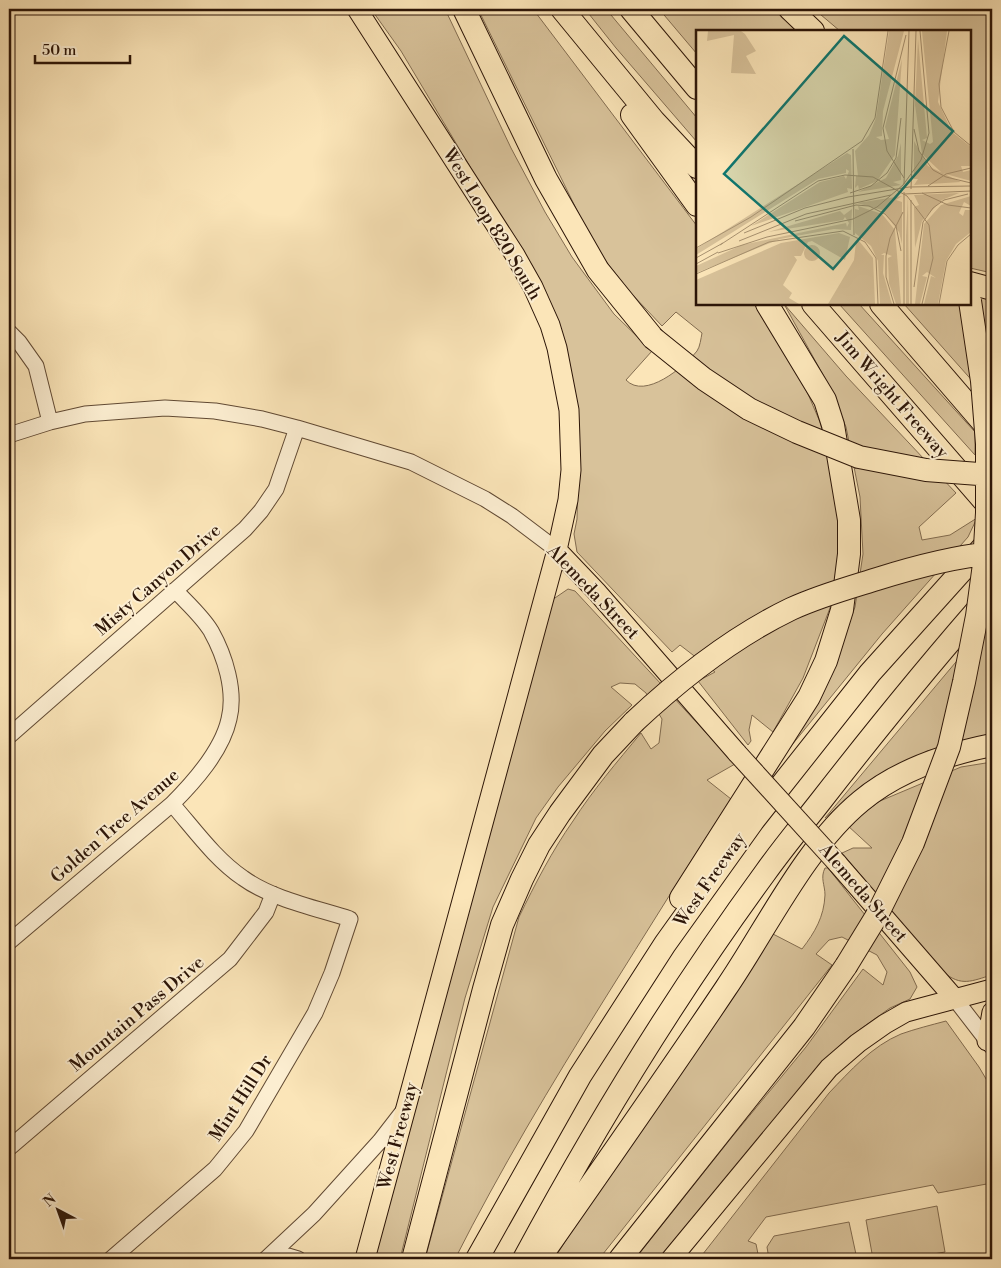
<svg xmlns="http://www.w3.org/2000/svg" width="1001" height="1268" font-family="'Libre Bodoni',serif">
<rect width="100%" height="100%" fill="#fbe5b8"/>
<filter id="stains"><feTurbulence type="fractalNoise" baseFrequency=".004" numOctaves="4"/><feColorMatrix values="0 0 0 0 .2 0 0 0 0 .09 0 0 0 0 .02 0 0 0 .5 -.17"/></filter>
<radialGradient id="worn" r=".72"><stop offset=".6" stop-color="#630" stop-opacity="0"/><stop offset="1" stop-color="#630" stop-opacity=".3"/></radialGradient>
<!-- green -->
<path fill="#d8c29a" stroke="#826c50" d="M371 9H445L511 148 545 212 572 257 614 314 652 351 626 380C645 400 684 367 697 351 700 347 701 338 702 333L676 312 662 326 629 291 595 247 478 9H533L697 226V304H754L774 332 808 394 820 422 832 466 839 513 838 561 830 608 803 678 773 732 752 715 749 730 751 741 748 745 698 681 715 672 680 645 672 652 577 552 574 534 577 519 578 481 540 284 401 51Z
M585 9H606L697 118V142L616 48Z
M659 9H773L797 31H697V54Z
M814 9 992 10V273L970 268V31H840Z
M970 292 992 299V403L904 304H970Z
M784 304 846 376 956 493 919 527 922 540 950 535 977 518 968 537 882 634 783 756 831 672 855 607 863 554 860 497 846 427 828 384Z
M839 304H859L975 432V455Z
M568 589 575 591 735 764 707 780 731 799C688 865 646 933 604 1000 551 1085 500 1170 455 1259H425L519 917C535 884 552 851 573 821 593 790 617 762 641 733L651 749 659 743 662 719 646 693 635 684 620 683 611 687 632 705 605 731 558 787 536 818 493 907 465 998 400 1259H374L552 600Z
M992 619V737L927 751 865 784 825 818Z
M992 762V975C971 981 962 987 943 972L842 853 853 848H872L847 825 880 801 961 767Z
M825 868H828L910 972 917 987 910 999 890 1008 848 1038 828 1057 786 1105 662 1259H635L732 1137 806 1047 863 969 883 985 887 972 877 955 842 937 829 940 816 954 832 965 599 1259H554L598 1190 773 934 802 949C815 932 824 917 825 895 825 885 820 878 825 868Z
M946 1021 979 1067 992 1089V1183L938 1193 933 1185 766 1217 748 1241 756 1244 759 1259H699L829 1093C850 1071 872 1046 901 1034 915 1029 931 1025 946 1021Z
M937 1206 945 1252 905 1259H873L866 1220Z
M849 1222 857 1259H769L767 1247 774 1236Z"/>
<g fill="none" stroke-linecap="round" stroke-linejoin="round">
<!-- minor casing -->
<g stroke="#604933" stroke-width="17">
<path id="minor" d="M9 332 19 342 36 366 50 422 85 414 165 408 215 411 262 419 297 428 411 462 485 499 512 516 557 550
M9 435 50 422
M9 736 245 529 261 511 276 489 297 428
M9 942 172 804C194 782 222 751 229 719 236 691 225 656 211 631 202 616 187 603 175 590
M955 999 992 1047
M9 1148 230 959 266 912 273 894
M111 1259 215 1169 246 1131 315 1013 332 973 350 919C316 908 272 899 243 878 215 859 194 829 172 804
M266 1259 314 1214 380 1141 404 1110
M276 1259 288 1256 298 1259"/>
</g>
<!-- major casing -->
<g stroke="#2c1507" stroke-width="21">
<path id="major" d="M357 9 515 255 533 287 550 325 557 348 569 410 571 470 568 500 557 550 365 1259
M557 550 596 591 737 753
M837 863 955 999
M987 1041 992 1012
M671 1259 829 1068 858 1043 885 1024 906 1012 992 989"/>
</g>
<!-- highway casing -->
<g stroke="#2c1507" stroke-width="24">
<path id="highway" d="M464 9 546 179 598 270 653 338
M562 9 654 121 697 167
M631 9 697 88
M790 9 813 31
M632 115 697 205
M970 283 992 289
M813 304 992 510
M881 304 992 433
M681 898 809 697 826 661 842 610 849 554V520L833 425 825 400 767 304
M413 1259 484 989 502 925 522 879 539 845 560 813 603 755 634 722
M477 1259 580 1076 665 944 753 821 870 673 985 545
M524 1259C596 1125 675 996 765 873 782 849 802 825 820 802 876 730 932 661 992 593
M539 1259C602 1169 665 1079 726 988 767 928 805 847 861 801 897 771 947 754 992 745
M620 1259 804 1027 846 966"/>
</g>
<!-- minor -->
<use href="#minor" stroke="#fceed1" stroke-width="15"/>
<!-- major -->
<use href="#major" stroke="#fbe5b8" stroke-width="19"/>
<!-- highway -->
<use href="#highway" stroke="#fbe5b8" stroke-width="22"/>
<!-- major-bridge casing -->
<g stroke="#2c1507" stroke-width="21" stroke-linecap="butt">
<path id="major-bridge" d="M737 753 837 863"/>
</g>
<!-- highway-bridge casing -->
<g stroke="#2c1507" stroke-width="24" stroke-linecap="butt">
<path id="highway-bridge" d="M653 338 704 379 749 409 797 432 859 457 926 470 992 475
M634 722C682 677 733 637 791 609 819 596 848 588 877 579 915 567 953 557 992 553
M846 966 876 917 913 843 949 747 964 682 977 616 984 564 987 513V444L982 381 970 301"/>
</g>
<!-- major-bridge -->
<use href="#major-bridge" stroke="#fbe5b8" stroke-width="19"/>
<!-- highway-bridge -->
<use href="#highway-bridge" stroke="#fbe5b8" stroke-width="22"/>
</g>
<g text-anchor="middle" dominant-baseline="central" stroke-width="4" stroke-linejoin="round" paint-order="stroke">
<!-- street labels -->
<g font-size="18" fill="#2c1507" stroke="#fceed1">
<text transform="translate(492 224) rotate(59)">West Loop 820 South</text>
<text transform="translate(892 395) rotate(49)">Jim Wright Freeway</text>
<text transform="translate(158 580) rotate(-41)">Misty Canyon Drive</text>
<text transform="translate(593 592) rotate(46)">Alemeda Street</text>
<text transform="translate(115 826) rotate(-41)">Golden Tree Avenue</text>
<text transform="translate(710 880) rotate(-55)">West Freeway</text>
<text transform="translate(863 893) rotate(49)">Alemeda Street</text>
<text transform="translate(137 1014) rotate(-40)">Mountain Pass Drive</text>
<text transform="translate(241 1098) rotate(-57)">Mint Hill Dr</text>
<text transform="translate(398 1136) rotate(-75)">West Freeway</text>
</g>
</g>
<!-- overview -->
<g transform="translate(696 30)">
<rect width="275" height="275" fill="#fbe5b8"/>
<path d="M12 1H45L49 4 60 21 50 26 60 44 35 43 38 5 11 11ZM193 1H208L187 81 186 106 180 107 185 110 193 109 189 97 206 29 199 125 181 151 163 159 162 155 159 158 160 146H162L159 121 173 105 180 88ZM226 1H251L242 72 256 102 275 117V136H265L267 142 275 140V151L246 143 226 124 219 75 222 9 231 108 226 110 234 114 237 112ZM218 111 232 136 265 152 218 155 222 149H218ZM205 113V150L197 152 205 155 162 162 190 148 202 126ZM151 123 155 125 156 159 151 158 152 162 55 196 124 152 148 146 150 149 153 141 150 139V143L122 149 0 225V219ZM263 163 246 170 226 191 219 218 218 177 223 175 218 165ZM212 165 213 274H210V206ZM206 166 200 170 206 172V214L203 202 186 180 161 173ZM275 166V176L268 172 263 183 267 186 269 180H275V202L260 214 250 231 242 274H228L235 246 240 248 231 242 226 246 231 247 224 274H219L228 194 245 175ZM162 176 186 184 199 200 205 274H200L193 253 192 228 196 226 188 223 185 225H188L187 243 196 274H184L182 231 175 216 159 203V179L163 180ZM156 179 155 200 138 199 84 209 0 243V236L46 215 150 193 151 197 153 193 149 187 147 190 72 202 144 181 148 185ZM143 203 154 207 149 230 116 211 112 212 105 226H98L101 230 87 255 96 263 93 268 103 274H0V250L85 213ZM163 211 177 228 179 274H132L158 230 160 212ZM108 223a8 8 0 1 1 16 0a8 8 0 1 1-16 0Z" fill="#d8c29a"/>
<path fill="none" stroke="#a89271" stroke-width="1" d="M253 1 243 54 245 77 258 102 275 116M218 99 223 121 237 140 250 147 275 153M157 119 158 205M208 148 191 121 187 98 210 5M208 154 213 1M232 156 250 144 275 138M215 159 220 1M154 163 175 156 191 143 200 128 205 88M226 163 252 175 275 178M208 164 275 161M99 191 160 175 173 176 189 184 200 196 205 221M48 203 109 178 152 167 213 157 275 156M43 211 110 184 195 165M24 215 122 151 149 145 177 147 211 166 233 195 237 228 226 274M0 218 55 187 166 111 179 88 192 1M22 223 71 207 157 189 181 177 207 155 225 130 233 103 224 1M0 228 27 213M0 234 22 222M0 244 73 212 147 201 169 212 180 228 182 274M218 257 227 192 237 178 248 170 272 164M198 274 190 247V226L194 208 207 182M208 274V162M215 274V170M243 274 251 231 262 215 275 204"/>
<path fill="#0f766e" fill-opacity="0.15" stroke="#0f766e" stroke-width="2.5" d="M148 6 257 101 137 239 28 144Z"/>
<rect width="275" height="275" fill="none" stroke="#2c1507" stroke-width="2.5"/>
</g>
<!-- margin -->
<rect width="1001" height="1268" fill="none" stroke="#fbe5b8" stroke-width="30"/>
<rect x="10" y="10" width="981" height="1248" fill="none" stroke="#2c1507" stroke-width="2.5"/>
<rect x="15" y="15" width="971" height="1238" fill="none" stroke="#2c1507"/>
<!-- north arrow -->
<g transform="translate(58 1210) rotate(319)" stroke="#fceed1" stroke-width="4" paint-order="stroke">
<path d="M0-4L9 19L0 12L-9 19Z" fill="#2c1507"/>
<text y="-8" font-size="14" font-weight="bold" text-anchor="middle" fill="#2c1507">N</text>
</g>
<!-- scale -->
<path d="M35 55v8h95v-8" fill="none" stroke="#2c1507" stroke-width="2.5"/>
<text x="42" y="55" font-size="15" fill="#2c1507" stroke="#fceed1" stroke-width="4" paint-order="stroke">50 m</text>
<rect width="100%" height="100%" filter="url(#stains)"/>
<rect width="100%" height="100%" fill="url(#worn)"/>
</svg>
